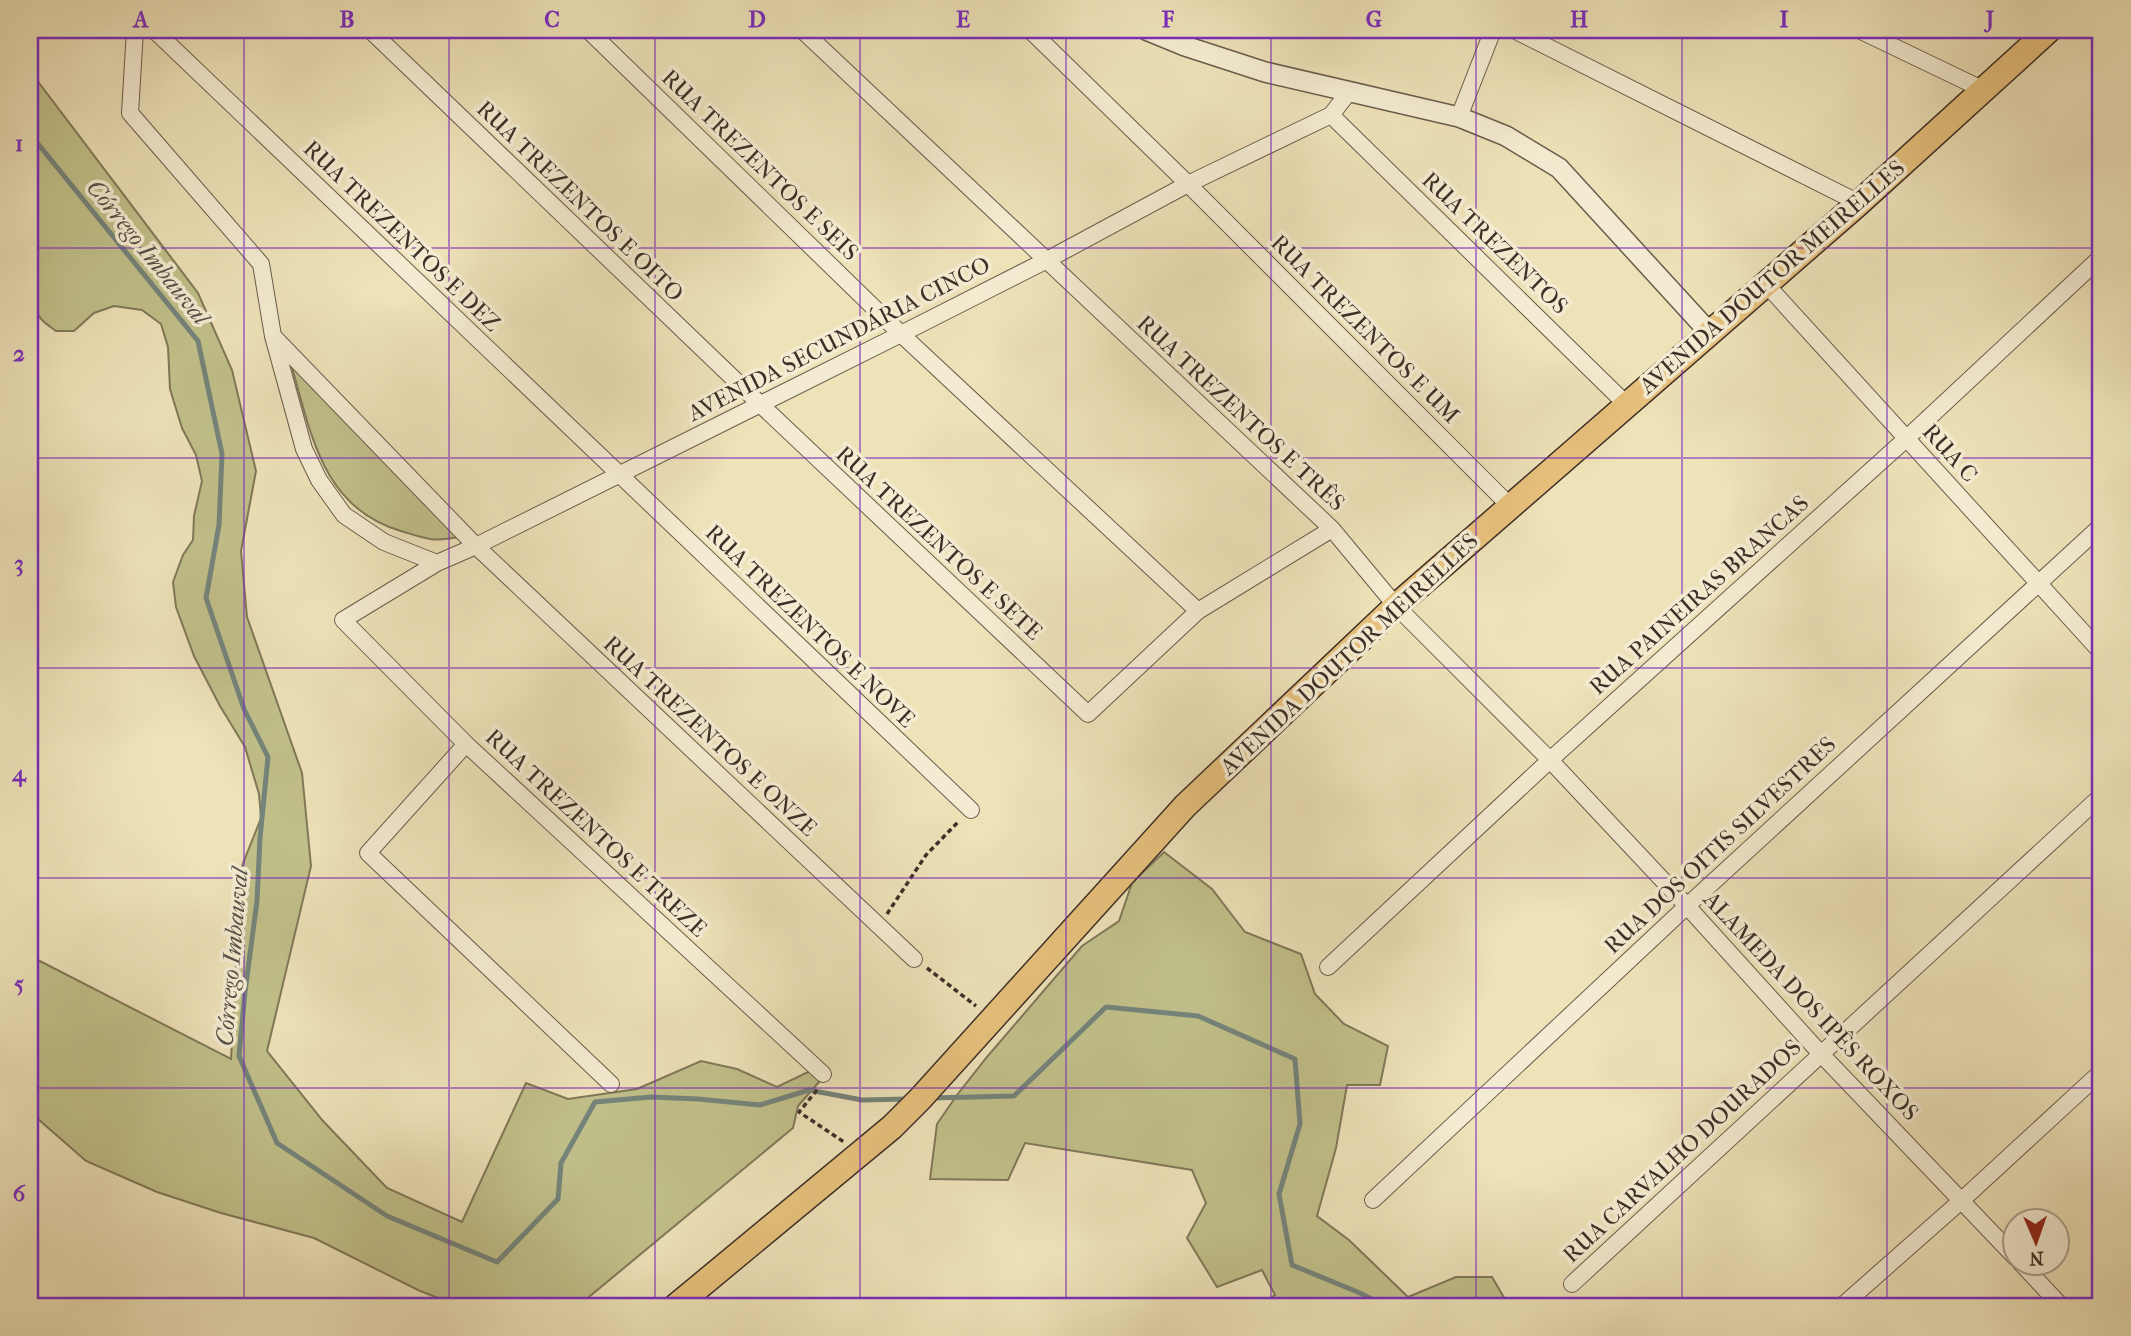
<svg xmlns="http://www.w3.org/2000/svg" width="2131" height="1336" font-family="'IM FELL French Canon',serif">
<rect width="100%" height="100%" fill="#eee2b9"/>
<filter id="stains"><feTurbulence type="fractalNoise" baseFrequency=".00286" numOctaves="4"/><feColorMatrix values="0 0 0 0 .2 0 0 0 0 .09 0 0 0 0 .02 0 0 0 .5 -.17"/></filter>
<radialGradient id="worn" r=".72"><stop offset=".6" stop-color="#630" stop-opacity="0"/><stop offset="1" stop-color="#630" stop-opacity=".3"/></radialGradient>
<!-- green -->
<path fill="#c1c08a" stroke="#807859" stroke-width="2" d="M30 71 198 293 232 370 256 471 241 551 247 617 302 773 311 866 267 1051 323 1121 387 1188 462 1222 526 1083 568 1099 637 1089 701 1061 737 1069 777 1087 810 1071 819 1075V1082L798 1106 793 1128 578 1306H458L418 1290 314 1238 221 1213 157 1192 86 1161 30 1112V956L231 1059 240 896V871L261 818 259 794 245 747 220 706 194 656 176 607 173 582 183 555 193 540 194 516 202 481 196 455 182 428 170 389 168 347 161 324 142 310 114 306 94 313 74 331H56C51 327 42 322 39 316 30 299 40 277 30 261Z
M291 364 459 537C432 542 427 539 401 531 322 508 311 433 291 364Z
M1164 852 1212 889 1245 932 1301 954 1315 994 1344 1024 1388 1046 1380 1085H1347L1336 1148 1317 1216 1349 1240 1408 1297 1456 1277H1492L1509 1306H1257L1275 1295 1262 1270 1217 1287 1187 1238 1206 1203 1192 1170 1025 1143 1008 1180 930 1179 937 1124 957 1095 987 1057 1082 946 1119 921 1132 883Z"/>
<g fill="none" stroke-linecap="round" stroke-linejoin="round">
<!-- stream -->
<path stroke="#75847b" stroke-width="5" d="M30 134 198 341 222 454 219 525 206 598 244 709 268 757 260 838 257 901 245 992 239 1056 277 1143 387 1216 497 1262 558 1199 561 1163 595 1102 651 1097 698 1099 760 1105 809 1090 862 1100 907 1099
M931 1098 1014 1096 1106 1007 1198 1016 1295 1059 1300 1124 1279 1194 1292 1265 1360 1293 1385 1306"/>
<!-- minor casing -->
<g stroke="#6a5c4c" stroke-width="18">
<path id="minor" d="M135 30 130 113 261 264 273 336 304 449 319 480 344 515 384 542 437 563
M154 30 971 810
M370 30 760 404 1088 714 1198 611 1332 529
M588 30 901 334 1198 611
M802 30 1332 529 1396 606 1550 760 1687 906 1821 1054 2016 1258
M1030 30 1188 184 1510 506
M1514 30 1859 203
M1859 30 1984 90
M1331 115 1626 404
M1459 117 1493 30
M1765 283 2101 652
M273 336 476 546 914 959
M466 744 368 853 611 1084
M1328 967 1550 760 1907 438 2101 257
M823 1074 466 744 343 620 437 563 476 546 901 334 1047 260 1188 184 1331 115 1349 92
M1373 1200 1687 906 2101 526
M2020 1262 2061 1306
M1572 1284 2101 796
M1842 1306 1962 1200 2101 1072"/>
</g>
<!-- tertiary casing -->
<g stroke="#6a5c4c" stroke-width="22">
<path id="tertiary" d="M1146 30 1185 46 1265 72 1459 117 1506 136 1559 168 1709 332"/>
</g>
<!-- primary casing -->
<g stroke="#3e2f28" stroke-width="27">
<path id="primary" d="M676 1306 892 1127 920 1099 1185 806 1396 606 1859 203 2049 30"/>
</g>
<!-- path -->
<path stroke="#3e2f28" stroke-width="3.5" stroke-dasharray="5 3.5" stroke-linecap="butt" d="M887 914 926 855 959 821
M927 968 976 1006
M817 1090 799 1112 844 1142"/>
<!-- minor -->
<use href="#minor" stroke="#f4ecd2" stroke-width="16"/>
<!-- tertiary -->
<use href="#tertiary" stroke="#f4ecd2" stroke-width="19"/>
<!-- primary -->
<use href="#primary" stroke="#e7c17c" stroke-width="24"/>
</g>
<!-- grid -->
<path fill="none" stroke="#7b2cbf" stroke-width="2" stroke-opacity="0.55" d="M244 30V1306M449 30V1306M655 30V1306M860 30V1306M1066 30V1306M1271 30V1306M1476 30V1306M1682 30V1306M1887 30V1306M30 248H2101M30 458H2101M30 668H2101M30 878H2101M30 1088H2101"/>
<g text-anchor="middle" dominant-baseline="central" stroke-width="7" stroke-linejoin="round" paint-order="stroke">
<!-- street labels -->
<g font-size="23" fill="#3e2f28" stroke="#f4ecd2">
<text transform="translate(760 165) rotate(44)">RUA TREZENTOS E SEIS</text>
<text transform="translate(580 201) rotate(44)">RUA TREZENTOS E OITO</text>
<text transform="translate(402 236) rotate(44)">RUA TREZENTOS E DEZ</text>
<text transform="translate(1495 243) rotate(44)">RUA TREZENTOS</text>
<text transform="translate(1772 277) rotate(-41)">AVENIDA DOUTOR MEIRELLES</text>
<text transform="translate(1365 329) rotate(45)">RUA TREZENTOS E UM</text>
<text transform="translate(839 339) rotate(-27)">AVENIDA SECUNDÁRIA CINCO</text>
<text transform="translate(1241 413) rotate(43)">RUA TREZENTOS E TRÊS</text>
<text transform="translate(1950 453) rotate(48)">RUA C</text>
<text transform="translate(939 543) rotate(43)">RUA TREZENTOS E SETE</text>
<text transform="translate(1699 595) rotate(-42)">RUA PAINEIRAS BRANCAS</text>
<text transform="translate(810 626) rotate(44)">RUA TREZENTOS E NOVE</text>
<text transform="translate(1349 654) rotate(-43)">AVENIDA DOUTOR MEIRELLES</text>
<text transform="translate(710 736) rotate(43)">RUA TREZENTOS E ONZE</text>
<text transform="translate(596 833) rotate(43)">RUA TREZENTOS E TREZE</text>
<text transform="translate(1720 845) rotate(-43)">RUA DOS OITIS SILVESTRES</text>
<text transform="translate(1811 1006) rotate(47)">ALAMEDA DOS IPÊS ROXOS</text>
<text transform="translate(1682 1151) rotate(-43)">RUA CARVALHO DOURADOS</text>
</g>
<!-- water labels -->
<g font-size="24" font-style="italic" fill="#55524a" stroke="#f4ecd2">
<text transform="translate(148 252) rotate(51)">Córrego Imbauval</text>
<text transform="translate(232 957) rotate(-85)">Córrego Imbauval</text>
</g>
</g>
<!-- margin -->
<rect width="2131" height="1336" fill="none" stroke="#eee2b9" stroke-width="77"/>
<!-- north arrow -->
<g transform="translate(2036 1242) rotate(178)"><circle r="33" fill="#f4ecd2" stroke="#aba08e" stroke-width="2"/>
<path d="M0-5L12 26L0 18L-12 26Z" fill="#8f2418"/>
<text y="-10" font-size="19" font-weight="bold" text-anchor="middle" fill="#3e2f28">N</text>
</g>
<rect x="38" y="38" width="2054" height="1260" fill="none" stroke="#7b2cbf" stroke-width="2.5"/>
<g font-size="23" text-anchor="middle" font-weight="bold" fill="#7b2cbf">
<text x="141" y="27">A</text>
<text x="347" y="27">B</text>
<text x="552" y="27">C</text>
<text x="757" y="27">D</text>
<text x="963" y="27">E</text>
<text x="1168" y="27">F</text>
<text x="1374" y="27">G</text>
<text x="1579" y="27">H</text>
<text x="1784" y="27">I</text>
<text x="1990" y="27">J</text>
<text x="19" y="151">1</text>
<text x="19" y="361">2</text>
<text x="19" y="571">3</text>
<text x="19" y="781">4</text>
<text x="19" y="991">5</text>
<text x="19" y="1201">6</text>
</g>
<rect width="100%" height="100%" filter="url(#stains)"/>
<rect width="100%" height="100%" fill="url(#worn)"/>
</svg>
